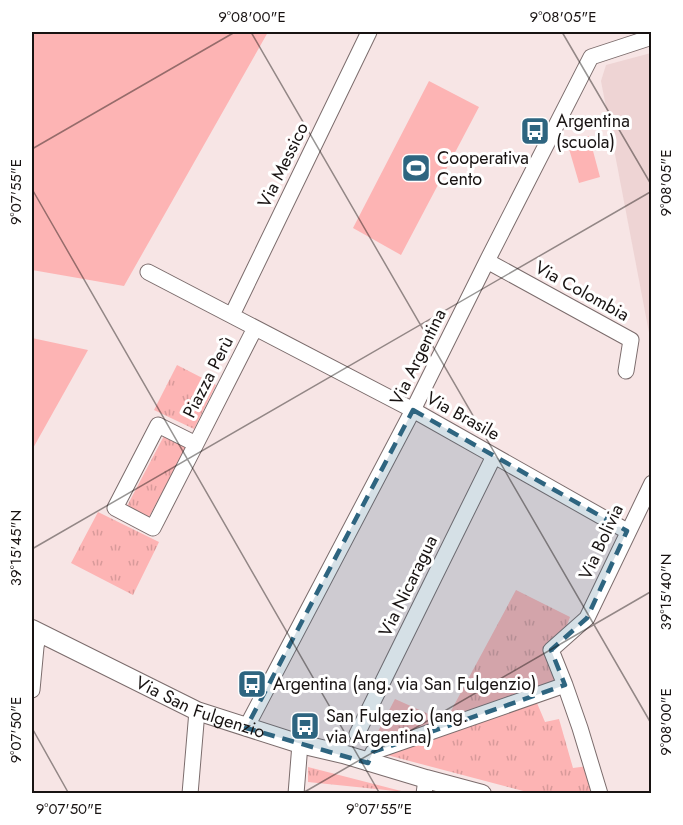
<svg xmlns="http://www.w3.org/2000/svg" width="683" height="825" font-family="Jost,sans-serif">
<defs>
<pattern id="park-tufts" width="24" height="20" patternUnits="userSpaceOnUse" patternTransform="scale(1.5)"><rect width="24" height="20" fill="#fdb4b4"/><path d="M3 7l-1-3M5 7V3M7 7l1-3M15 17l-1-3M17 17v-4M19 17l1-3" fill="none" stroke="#d89a9a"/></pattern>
</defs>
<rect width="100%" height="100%" fill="#f7e5e5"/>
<!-- built -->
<path fill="#eed4d4" d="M651 53H652L651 343 601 81 606 65Z"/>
<!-- grass -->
<path fill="#fdb4b4" d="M32 32H268L124 286 32 270Z
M429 81 479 107 401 255 353 228Z
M589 136 600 177 579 183 567 142Z
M32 338 88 350 32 450Z"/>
<!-- park -->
<path fill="url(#park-tufts)" d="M177 365 216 385 194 429 154 410Z
M165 434 187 446 149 517 127 506Z
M98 512 159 542 133 595 71 563Z
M516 590 570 617 554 661 561 680 445 722Z
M395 699 442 720 376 745 372 743Z
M537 703 545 722 559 719 573 768 588 766 595 793H531L383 754 421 742Z
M308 767 405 792 308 782Z"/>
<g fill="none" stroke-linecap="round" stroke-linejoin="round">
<!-- minor casing -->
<g stroke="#7b6c6c" stroke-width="17">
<path id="minor" d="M487 261 631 340 626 371
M148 272 413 410 627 531
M232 315 369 32
M158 425 196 444 153 528 115 508Z
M196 444 255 328
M565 685 551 650 587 618 652 483
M32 690 36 647 39 633
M246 728 413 410 487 261 591 57 652 37
M357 734 494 456
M368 763 373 752 565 685 580 728 600 794
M190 794 197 711
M296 794 300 744
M424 794 426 779"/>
</g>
<!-- tertiary casing -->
<g stroke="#7b6c6c" stroke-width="20">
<g id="tertiary">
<path id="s1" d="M32 629 197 711 300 744 343 754 426 779 482 794"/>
</g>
</g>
<!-- minor -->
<use href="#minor" stroke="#fff" stroke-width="15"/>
<!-- tertiary -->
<use href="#tertiary" stroke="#fff" stroke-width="18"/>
</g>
<!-- marked area -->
<path fill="#2e6580" fill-opacity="0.2" stroke="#2e6580" stroke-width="4.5" stroke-dasharray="12 8" stroke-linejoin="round" d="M413 410 627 531 587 618 551 650 565 685 373 752 368 763 246 728Z"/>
<!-- ticks -->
<path fill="none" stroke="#181312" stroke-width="1.5" stroke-opacity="0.45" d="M251 32 652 725M562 32 652 186M32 149 235 32M32 189 380 794M32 549 652 191M32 728 69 794M301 794 652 591"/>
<!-- icons -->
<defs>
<g id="bus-square" transform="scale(1.5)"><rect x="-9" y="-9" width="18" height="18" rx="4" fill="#2e6580" stroke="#fff"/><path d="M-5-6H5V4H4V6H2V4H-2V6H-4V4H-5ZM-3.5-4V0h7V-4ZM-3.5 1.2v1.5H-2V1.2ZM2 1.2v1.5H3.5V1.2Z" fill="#fff"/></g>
<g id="stadium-square" transform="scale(1.5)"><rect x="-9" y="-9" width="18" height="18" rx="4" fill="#2e6580" stroke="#fff"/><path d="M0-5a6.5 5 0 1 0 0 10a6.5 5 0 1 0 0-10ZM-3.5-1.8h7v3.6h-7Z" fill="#fff"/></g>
</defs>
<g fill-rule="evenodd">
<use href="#bus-square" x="535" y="131"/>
<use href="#stadium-square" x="416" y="168"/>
<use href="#bus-square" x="252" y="684"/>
<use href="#bus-square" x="305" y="726"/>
</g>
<g text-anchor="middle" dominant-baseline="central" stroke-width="6" stroke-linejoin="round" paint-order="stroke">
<!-- poi labels -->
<g font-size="18" fill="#181312" stroke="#fff" text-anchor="start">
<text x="556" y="121">Argentina<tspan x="556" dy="21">(scuola)</tspan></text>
<text x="437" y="158">Cooperativa<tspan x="437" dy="21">Cento</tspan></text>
<text x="273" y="684">Argentina (ang. via San Fulgenzio)</text>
<text x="326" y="716">San Fulgezio (ang.<tspan x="326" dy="21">via Argentina)</tspan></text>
</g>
<!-- street labels -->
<g font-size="18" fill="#181312" stroke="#fff">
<text transform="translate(283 165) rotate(-64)">Via Messico</text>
<text transform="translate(582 291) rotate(29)">Via Colombia</text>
<text transform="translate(418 357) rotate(-64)">Via Argentina</text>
<text transform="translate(208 377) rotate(-63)">Piazza Perù</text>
<text transform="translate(463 416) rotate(29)">Via Brasile</text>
<text transform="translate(601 542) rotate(-65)">Via Bolivia</text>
<text transform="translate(408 586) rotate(-64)">Via Nicaragua</text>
<text stroke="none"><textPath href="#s1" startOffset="186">Via San Fulgenzio</textPath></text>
</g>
</g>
<!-- border -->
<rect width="683" height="825" fill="none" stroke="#ffffff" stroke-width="66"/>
<rect x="33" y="33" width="617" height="759" fill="none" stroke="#181312" stroke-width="2"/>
<g font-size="15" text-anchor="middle" fill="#181312">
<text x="252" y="22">9°08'00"E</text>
<text x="563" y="22">9°08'05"E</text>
<text transform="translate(666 183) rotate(-90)" y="5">9°08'05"E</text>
<text transform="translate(16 192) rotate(-90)" y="5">9°07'55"E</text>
<text transform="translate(16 548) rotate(-90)" y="5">39°15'45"N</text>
<text transform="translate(666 592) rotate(-90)" y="5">39°15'40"N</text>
<text transform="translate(666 722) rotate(-90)" y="5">9°08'00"E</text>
<text transform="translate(16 730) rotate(-90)" y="5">9°07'50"E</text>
<text x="69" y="814">9°07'50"E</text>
<text x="379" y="814">9°07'55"E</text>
</g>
</svg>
